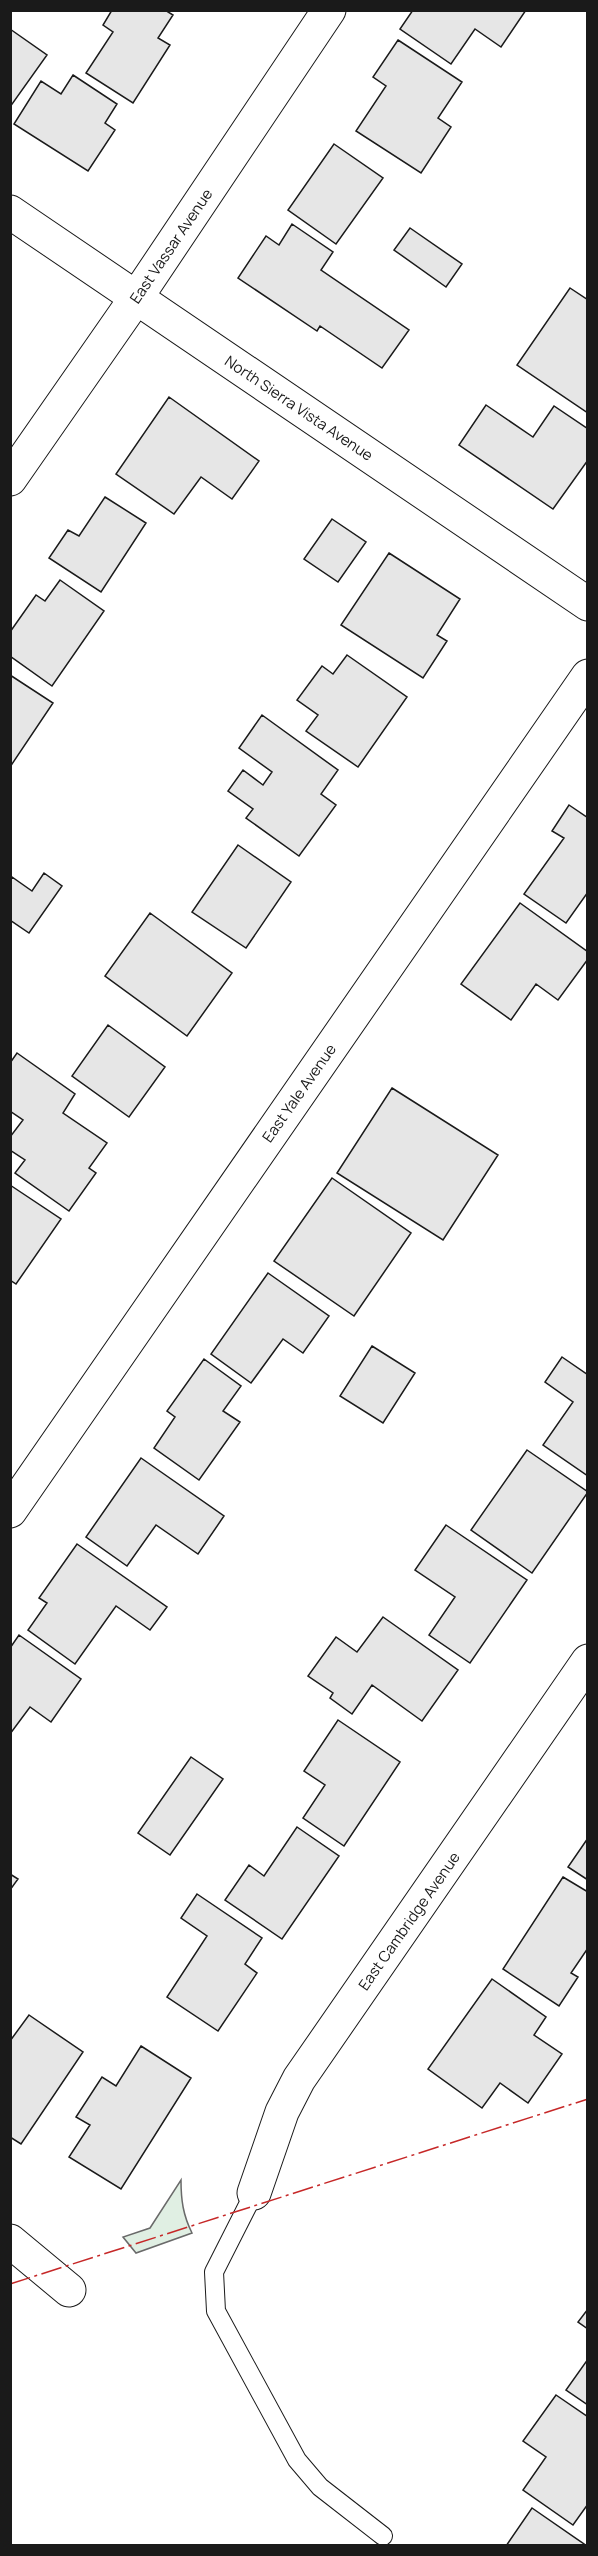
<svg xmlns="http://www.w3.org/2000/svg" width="598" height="2556" font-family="Manrope,sans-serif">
<rect width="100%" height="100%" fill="#fff"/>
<!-- green -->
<path fill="#e0efe3" stroke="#6a6a6a" stroke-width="1.5" d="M181 2180C181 2200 183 2215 192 2233L136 2253 123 2237 150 2228Z"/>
<!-- building -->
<path fill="#e6e6e6" stroke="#1a1a1a" stroke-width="1.5" d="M112 10H165L173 15 158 38 170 45 133 103 86 73 113 32 103 25Z
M413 10H526L501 47 475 29 451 64 400 29Z
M10 29 47 55 10 107Z
M398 40 462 82 438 118 451 127 421 173 356 131 386 86 373 77Z
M73 75 117 104 105 123 115 130 88 171 14 124 41 81 61 94Z
M334 144 383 178 336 244 288 210Z
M292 224 333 252 321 270 409 330 382 368 320 326 317 331 238 278 266 236 279 245Z
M410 228 462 264 446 287 394 250Z
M570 288 588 300V413L517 365Z
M169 397 259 461 232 499 201 477 174 514 116 474Z
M486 405 533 437 554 406 588 429V460L553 509 459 445Z
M105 497 146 523 101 592 49 558 68 530 79 536Z
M332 519 366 542 338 582 304 559Z
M389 553 460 599 437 635 447 641 423 678 341 625Z
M60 580 104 611 52 686 10 656V632L36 595 45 601Z
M347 655 407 697 358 767 306 731 318 715 297 700 322 666 333 674Z
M10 675 53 703 10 767Z
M262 715 338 770 321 794 336 805 299 856 246 818 253 809 228 791 243 770 263 785 272 772 239 748Z
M569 805 588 818V892L566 923 524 894 564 838 552 831Z
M238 845 291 882 246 948 192 912Z
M44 873 62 886 29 933 10 920V880L12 877 32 891Z
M520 903 588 952V959L558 1000 536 984 511 1020 461 984Z
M150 913 232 973 187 1036 105 976Z
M108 1025 165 1067 129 1117 72 1076Z
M17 1053 75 1094 63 1113 107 1143 89 1168 96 1173 69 1211 15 1173 25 1160 10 1150V1137L23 1120 10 1111V1063Z
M392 1088 498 1155 443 1240 337 1173Z
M332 1178 411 1233 354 1316 274 1261Z
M10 1185 61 1219 16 1284 10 1280Z
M268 1273 329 1316 303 1353 283 1339 251 1383 211 1354Z
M372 1346 415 1373 383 1423 340 1396Z
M562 1357 588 1375V1476L543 1445 573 1402 545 1382Z
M204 1359 241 1386 223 1411 240 1422 199 1480 154 1448 175 1417 167 1411Z
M527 1450 588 1492 532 1573 471 1530Z
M141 1458 224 1516 198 1554 156 1525 127 1566 86 1537Z
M446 1525 527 1580 470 1663 429 1635 455 1597 415 1570Z
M77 1544 167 1607 150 1630 116 1606 75 1664 28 1630 47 1603 39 1598Z
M383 1617 458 1670 422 1721 372 1685 352 1714 330 1698 333 1693 308 1676 336 1637 357 1652Z
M19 1635 81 1679 51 1722 30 1707 10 1734V1648Z
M338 1720 400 1762 344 1846 303 1818 325 1785 304 1771Z
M191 1757 223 1779 170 1855 138 1833Z
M297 1827 339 1856 282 1939 225 1900 249 1865 264 1876Z
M588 1838V1880L568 1867Z
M10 1874 18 1879 10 1890Z
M563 1877 588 1892V1948L571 1973 578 1977 559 2006 503 1969Z
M197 1894 262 1938 245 1964 257 1973 218 2031 167 1997 207 1936 181 1918Z
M492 1979 546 2017 534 2035 562 2054 528 2103 500 2083 482 2108 428 2069Z
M29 2015 83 2052 21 2144 10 2137V2041Z
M141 2046 191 2078 121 2189 69 2157 90 2125 76 2117 102 2077 116 2086Z
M588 2309V2329L578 2322Z
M588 2359V2405L566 2390Z
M556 2395 588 2417V2504L573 2525 523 2490 546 2457 523 2441Z
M532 2508 587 2546H506Z"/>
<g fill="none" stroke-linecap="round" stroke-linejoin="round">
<!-- lane casing -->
<g stroke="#1a1a1a" stroke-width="20">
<path id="lane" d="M254 2193 214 2272 216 2311 297 2460 320 2487 383 2536"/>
</g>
<!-- street casing -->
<g stroke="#1a1a1a" stroke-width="35">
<path id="street" d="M10 212 588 604
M10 479 136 298 329 10
M10 1511 588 676
M254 2193 282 2112 299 2079 588 1661
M10 2241 69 2290"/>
</g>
<!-- lane -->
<use href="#lane" stroke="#fff" stroke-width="18"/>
<!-- street -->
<use href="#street" stroke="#fff" stroke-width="33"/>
<!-- power -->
<path stroke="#c62828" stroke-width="1.5" stroke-dasharray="21 4.5 3 4.5" stroke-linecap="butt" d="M10 2284 588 2099"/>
</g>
<g text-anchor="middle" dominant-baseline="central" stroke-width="4.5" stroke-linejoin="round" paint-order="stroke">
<!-- street labels -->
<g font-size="15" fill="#1a1a1a" stroke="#fff">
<text transform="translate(171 246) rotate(-56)">East Vassar Avenue</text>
<text transform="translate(299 408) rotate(34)">North Sierra Vista Avenue</text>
<text transform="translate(299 1093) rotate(-55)">East Yale Avenue</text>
<text transform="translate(409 1921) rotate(-55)">East Cambridge Avenue</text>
</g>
</g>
<!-- border -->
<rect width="598" height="2556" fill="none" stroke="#1a1a1a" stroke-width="24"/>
</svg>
